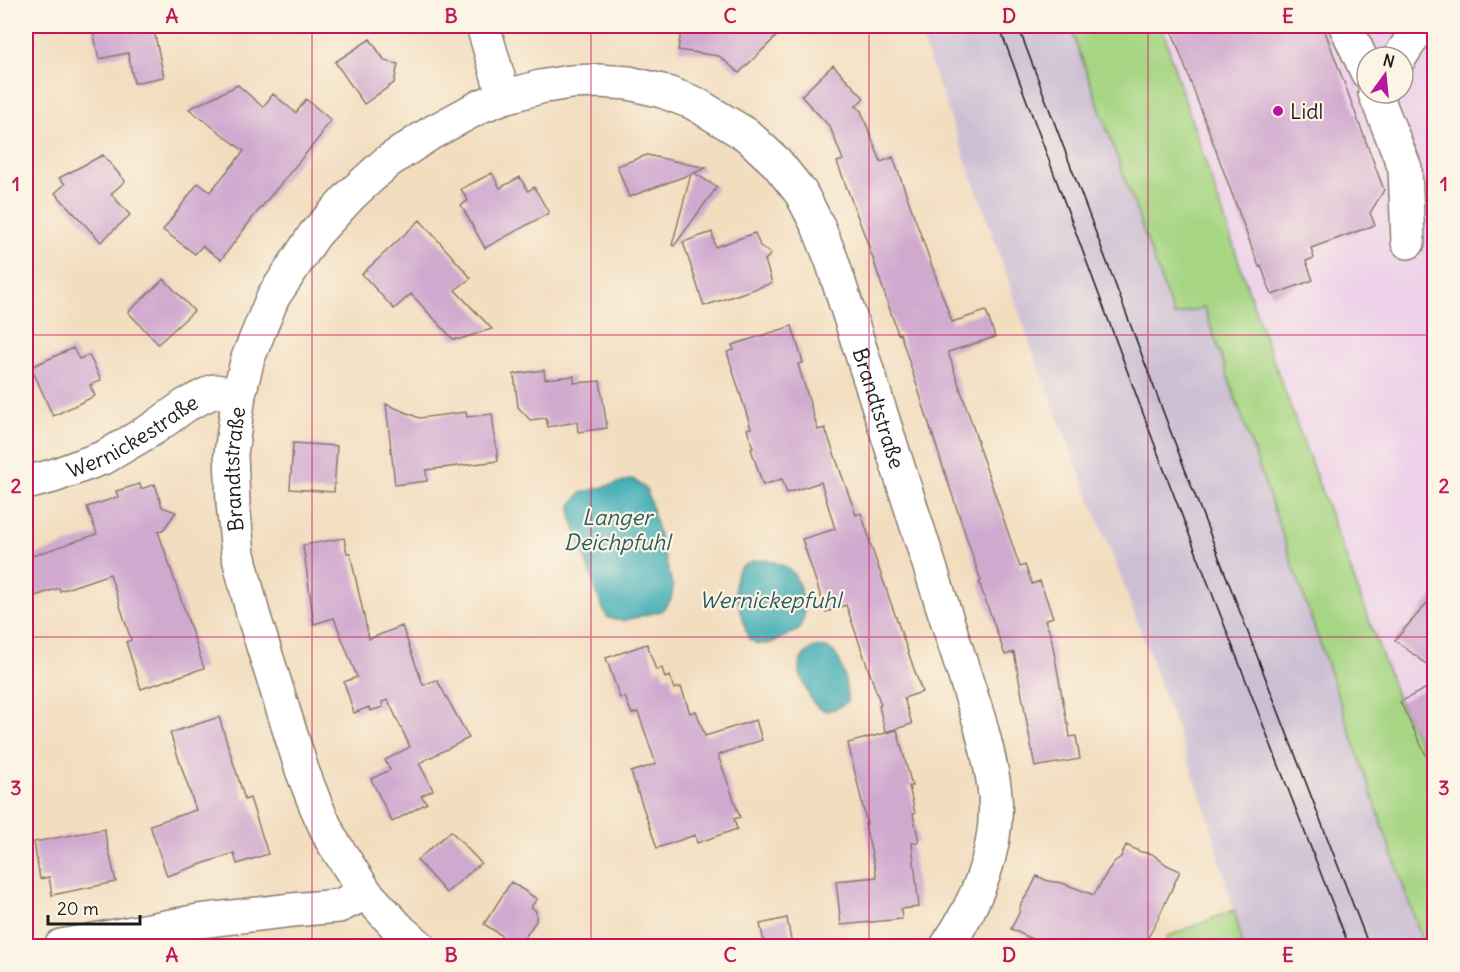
<svg xmlns="http://www.w3.org/2000/svg" width="1460" height="972" font-family="Delius,sans-serif">
<rect width="100%" height="100%" fill="#fcf5e5"/>
<filter id="ink" filterUnits="userSpaceOnUse"><feTurbulence type="fractalNoise" baseFrequency=".0167" numOctaves="2"/><feDisplacementMap in="SourceGraphic" scale="12" xChannelSelector="R" yChannelSelector="G"/><feConvolveMatrix kernelMatrix="1 2 1 2 8 2 1 2 1" color-interpolation-filters="sRGB"/></filter>
<filter id="wash" filterUnits="userSpaceOnUse"><feTurbulence type="fractalNoise" baseFrequency=".008" numOctaves="4" result="noise"/><feDisplacementMap in="SourceGraphic" scale="24" xChannelSelector="R" yChannelSelector="G"/><feGaussianBlur stdDeviation="1.35" result="paint"/><feColorMatrix in="noise" values="0 0 0 0 0 0 0 0 0 0 0 0 0 0 0 0 0 1.4 0 .05"/><feComposite in="paint" operator="in"/></filter>
<g filter="url(#wash)">
<rect width="100%" height="100%" fill="#f2ddbf"/>
<!-- built -->
<path fill="#edd1e9" fill-rule="evenodd" d="M1162 26H1434V771L1398 699 1257 316 1177 77ZM1367 57H1403V93H1367Z"/>
<!-- industrial -->
<path fill="#ccbfd4" d="M917 26H1070L1174 315 1204 307 1424 946H1243L1207 812 1119 572 1038 367 984 210Z"/>
<!-- green -->
<path fill="#a6d583" stroke="#617850" stroke-width="1.5" d="M1070 26H1162L1177 77 1257 316 1398 699 1434 771V946H1424L1204 307 1174 316Z
M1234 910 1243 946H1164L1168 936Z"/>
<!-- water -->
<path fill="#39aab4" stroke="#2a6368" stroke-width="1.5" d="M633 479 647 490 673 588 671 600 661 611 622 621 608 618 601 605 571 517V505L581 493Z
M767 560C775 562 783 565 790 570 800 580 805 602 804 616 803 621 800 626 799 630L769 644H757L748 638 735 591 736 575 741 567 753 561Z
M812 648C816 648 823 647 827 648 843 653 847 688 847 702 824 719 814 710 805 686 802 679 797 670 800 663 802 656 807 652 812 648Z"/>
<g id="blocks">
<!-- building -->
<path fill="#d0a9cf" d="M92 26H153L164 77 134 83 128 53 99 59Z
M682 26H787L739 73 719 56 678 50Z
M1170 26H1323L1384 190 1370 213 1375 225 1311 248 1314 258 1306 261 1313 280 1272 295 1261 266 1259 267Z
M370 39 385 61 398 64 394 83 364 104 335 62Z
M833 65 864 98 856 106 861 111 881 162 893 157 952 322 986 311 995 337 948 352 978 442H977L1020 567 1025 565 1032 584 1040 581 1053 617 1045 620 1051 636 1067 723H1068L1070 737 1076 736 1080 759 1035 767 1014 652 1005 655 979 582 981 581 941 461 900 333 898 334 868 244 837 162 843 160 830 127 801 96Z
M238 85 263 107 273 94 296 113 306 99 331 120 321 132 322 134 254 216 221 260 202 246 195 254 163 230 198 183 210 192 244 151 189 109Z
M103 155 125 181 111 194 130 215 101 242 55 193 65 184 59 178Z
M647 155 706 168 694 173 717 187 674 246 672 245 691 174 629 197 617 166Z
M492 173 500 188 520 177 528 191 534 187 549 213 485 248 461 205 468 201 461 189Z
M420 220 471 278 455 290 492 329 460 339H453L411 294 394 309 362 274Z
M712 232 715 247 755 233 760 246 771 254 765 260 772 283 704 306 683 242Z
M164 279 194 311 158 344 128 312Z
M792 326 803 363 798 364 818 430 825 428 856 515 861 513 870 540H869L922 692 904 698 912 724 885 732 879 706 881 705 846 605 826 612 802 539 835 529 821 482 787 493 782 479 763 485 751 449 753 448 747 429 751 428 727 352 734 350 732 345Z
M73 348 79 359 89 355 101 380 90 385 95 396 53 416 31 367Z
M544 370 545 379 574 376V383L600 381 607 428 578 432 577 422 548 427 546 418 530 420 518 407 514 374Z
M386 404 419 418 466 412 467 417 492 414 498 461 426 470 427 481 395 485Z
M293 443 337 446 334 492 290 489Z
M140 484 141 489 155 484 162 507 176 512 163 530 158 531 204 668 141 689 126 642 131 640 110 574 60 591 59 588 35 596 29 580 26 581V558L97 534 87 507 118 497 116 491Z
M344 538 347 553H350L369 639 402 626 423 685 437 680 469 738 419 763 433 790 421 796 427 803 392 822 371 779 390 770 385 760 410 747 388 700 382 702 383 707 370 711 369 707 354 713 344 682 357 677 334 618 314 624 303 545Z
M1434 595V670L1395 640Z
M647 644 656 670 662 668 665 678 670 676 674 689 681 687 690 713 696 711 705 736 756 720 762 740 718 755 740 817 734 819 737 829 697 843 695 835 657 848 631 772 656 764 638 712 632 714 625 697 620 698 606 658Z
M1434 684V771L1400 702Z
M219 717 245 800 250 798 268 854 237 864 234 853 167 876 150 825 196 810 170 733Z
M897 730 912 786H909L915 813 913 814 919 842 912 843 919 907 901 909 902 919 841 925 836 881 877 877 865 824H867L848 743Z
M104 829 116 882 52 895 49 877 40 879 34 842Z
M451 831 481 863 446 893 417 860Z
M1126 845 1141 852 1152 854 1167 865 1180 871 1155 925 1143 946H1046L1011 929 1019 913 1021 903 1029 892 1037 876 1048 881 1062 883 1094 895 1109 869 1114 862 1121 857Z
M511 882 537 899 531 907 536 911V921L519 946H512L501 939V935L484 924Z
M787 918 792 946H765L760 924Z"/>
</g>
</g>
<g filter="url(#ink)">
<use href="#blocks" fill-opacity="0" stroke="#877c6e" stroke-width="1.5"/>
<g fill="none" stroke-linecap="round" stroke-linejoin="round">
<!-- minor casing -->
<g stroke="#877c6e" stroke-width="36">
<g id="minor">
<path d="M483 26 504 97"/>
<path d="M1346 26 1367 72"/>
<path d="M1400 57 1420 26"/>
<path d="M1375 93 1405 168 1408 242"/>
<path id="s1" d="M26 483 53 476 105 457 154 428 186 405 214 391 239 394"/>
<path d="M61 946 199 921 292 910 339 906 366 893"/>
<path id="s2" d="M419 946 401 931 366 893 331 839 316 806 302 770 253 614 238 554 233 503 231 454 239 394 248 358 273 297 315 234 351 195 387 162 431 133 481 106 504 97 540 87 570 82 598 81 629 83 662 91 694 103 747 135 777 163 801 193 818 226 832 261 980 723C986 747 993 771 995 795 999 849 977 902 947 946"/>
</g>
</g>
<!-- minor -->
<use href="#minor" stroke="#fff" stroke-width="33"/>
<!-- tram -->
<path stroke="#1c1c1c" stroke-width="1.5" d="M999 26 1163 467 1349 946
M1018 26 1181 459 1369 946"/>
</g>
</g>
<!-- grid -->
<path fill="none" stroke="#c2185b" stroke-width="1.5" stroke-opacity="0.55" d="M312 26V946M591 26V946M869 26V946M1148 26V946M26 335H1434M26 637H1434"/>
<!-- markers -->
<circle fill="#b5179e" stroke="#fcf5e5" stroke-width="2" cx="1278" cy="111" r="6"/>
<g text-anchor="middle" dominant-baseline="central" stroke-width="4.5" stroke-linejoin="round" paint-order="stroke">
<!-- poi labels -->
<g font-size="21" fill="#1c1c1c" stroke="#fcf5e5" text-anchor="start">
<text x="1290" y="111">Lidl</text>
</g>
<!-- street labels -->
<g font-size="21" fill="#1c1c1c" stroke="#fcf5e5">
<text stroke="none"><textPath href="#s2" startOffset="1581">Brandtstraße</textPath></text>
<text stroke="none"><textPath href="#s1" startOffset="117">Wernickestraße</textPath></text>
<text stroke="none"><textPath href="#s2" startOffset="525">Brandtstraße</textPath></text>
</g>
<!-- water labels -->
<g font-size="22" font-style="italic" fill="#295c60" stroke="#fcf5e5">
<text x="617" y="517">Langer<tspan x="617" dy="25">Deichpfuhl</tspan></text>
<text x="770" y="600">Wernickepfuhl</text>
</g>
</g>
<!-- margin -->
<rect width="1460" height="972" fill="none" stroke="#fcf5e5" stroke-width="66"/>
<!-- north arrow -->
<g transform="translate(1385 75) rotate(15)"><circle r="28" fill="#fcf5e5" stroke="#a29e95" stroke-width="1.5"/>
<path d="M0-4.5L10 22L0 15L-10 22Z" fill="#b5179e"/>
<text y="-9" font-size="16" font-weight="bold" text-anchor="middle" fill="#1c1c1c">N</text>
</g>
<!-- scale -->
<path d="M48 915v9h92v-9" fill="none" stroke="#1c1c1c" stroke-width="3"/>
<text x="57" y="915" font-size="18" fill="#1c1c1c" stroke="#fcf5e5" stroke-width="4.5" paint-order="stroke">20 m</text>
<rect x="33" y="33" width="1394" height="906" fill="none" stroke="#c2185b" stroke-width="2"/>
<g font-size="20" text-anchor="middle" font-weight="bold" fill="#c2185b">
<text x="172" y="23">A</text>
<text x="451" y="23">B</text>
<text x="730" y="23">C</text>
<text x="1009" y="23">D</text>
<text x="1288" y="23">E</text>
<text x="16" y="191">1</text>
<text x="1444" y="191">1</text>
<text x="16" y="493">2</text>
<text x="1444" y="493">2</text>
<text x="16" y="795">3</text>
<text x="1444" y="795">3</text>
<text x="172" y="962">A</text>
<text x="451" y="962">B</text>
<text x="730" y="962">C</text>
<text x="1009" y="962">D</text>
<text x="1288" y="962">E</text>
</g>
</svg>
